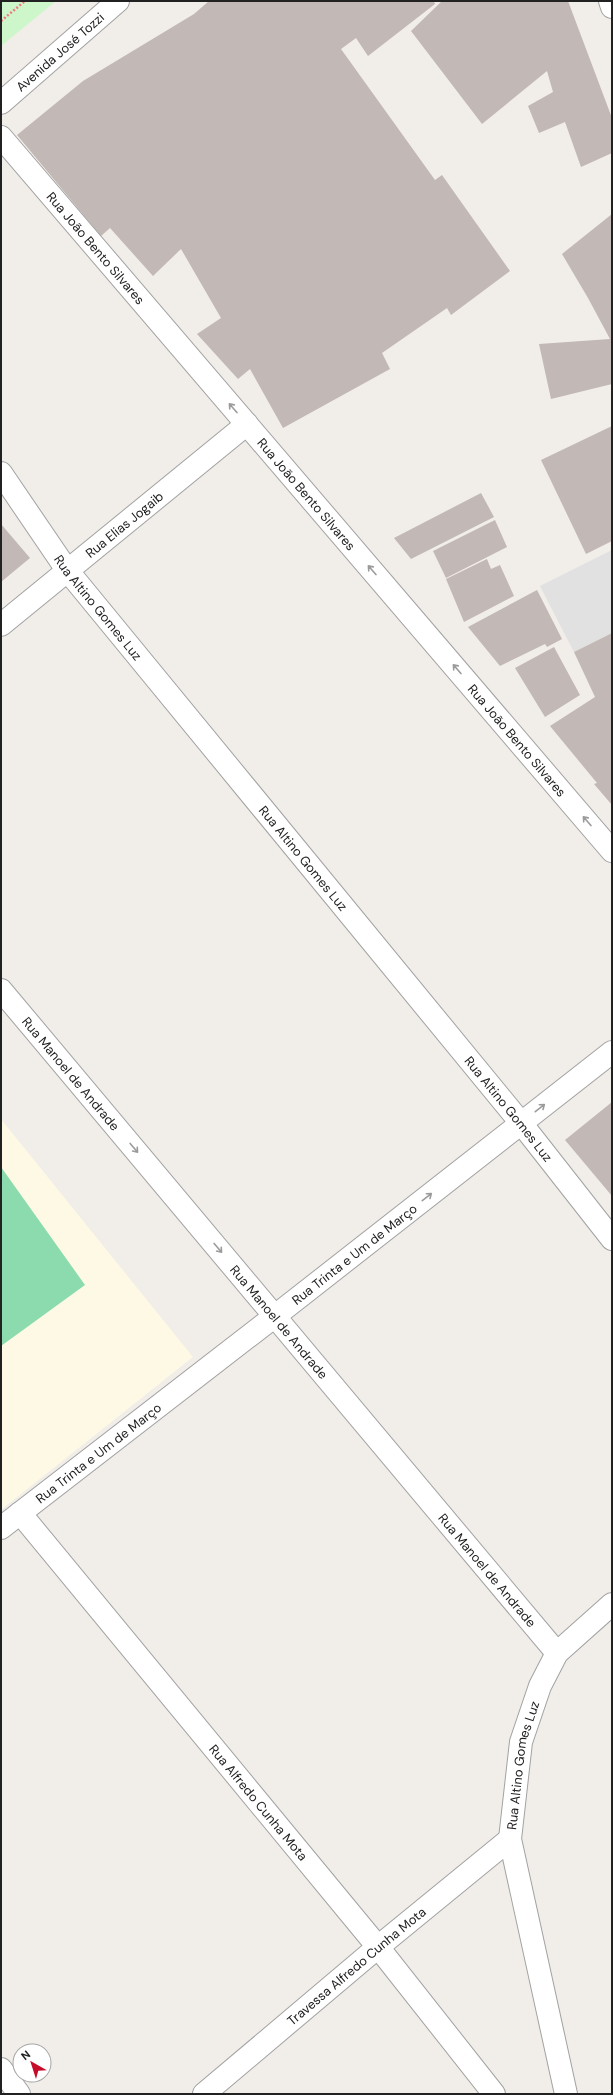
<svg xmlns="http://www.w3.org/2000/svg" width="613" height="2095" font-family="'DM Sans',sans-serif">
<rect width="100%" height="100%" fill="#f1ede9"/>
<!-- education -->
<path fill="#fdf9e5" d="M1 1119 193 1357 1 1510Z"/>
<!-- park -->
<path fill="#cdf7ca" d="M1 1H56L1 46Z"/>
<!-- pitch -->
<path fill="#8cdbaf" d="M1 1167 85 1285 1 1346Z"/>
<!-- parking -->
<path fill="#e1e1e1" d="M612 550V633L574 652 540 586Z"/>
<!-- building -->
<path fill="#c2b8b5" d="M209 1H434L435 4 368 56 356 38 341 49 435 180 442 175 510 271 451 315 447 308 382 353 390 369 283 428 250 369 238 379 197 334 221 318 181 249 153 276 110 228 101 236 17 135 83 81 194 14Z
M442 1H568L612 118V153L581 167 565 122 539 133 528 106 553 92 547 71 482 124 411 31Z
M612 214V384L551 399 539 344 610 339 588 298 562 254Z
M612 426V541L586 554 541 460Z
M481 493 494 517 411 559 394 538Z
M495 520 507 547 446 578 433 551Z
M1 524 30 558 1 582Z
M487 559 491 569 500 565 514 596 464 622 446 579Z
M537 590 562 639 547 647 545 644 500 666 468 627Z
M612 633V805L594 784 597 783 550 726 595 697 574 652Z
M554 647 580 695 545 717 515 668Z
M612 1102V1196L565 1140Z"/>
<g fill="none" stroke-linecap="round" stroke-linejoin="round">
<!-- minor casing -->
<g stroke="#a2a2a2" stroke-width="24">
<g id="minor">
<path d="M610 1 612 7"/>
<path id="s1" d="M1 103 118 1"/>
<path id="s2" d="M1 137 612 851"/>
<path id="s3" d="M1 473 67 570 521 1123 612 1239"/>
<path id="s4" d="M1 625 247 424"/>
<path id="s5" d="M1 990 557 1653"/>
<path id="s6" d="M20 1513 378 1947 494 2094"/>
<path id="s7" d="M1 1528 275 1316 612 1052"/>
<path d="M1 2069 19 2094"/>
<path id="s8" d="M204 2094 378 1947 510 1839"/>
<path id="s9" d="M566 2094 510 1839 521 1742 540 1686 557 1653 612 1604"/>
</g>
</g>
<!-- path -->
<path stroke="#f27980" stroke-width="2.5" stroke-dasharray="2 2" stroke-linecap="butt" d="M1 21 25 1"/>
<!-- minor -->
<use href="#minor" stroke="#fff" stroke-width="22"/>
</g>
<!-- one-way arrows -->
<defs><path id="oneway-shaft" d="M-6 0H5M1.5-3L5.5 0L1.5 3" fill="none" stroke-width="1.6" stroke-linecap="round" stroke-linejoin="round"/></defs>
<g stroke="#9b9b9b">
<use href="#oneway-shaft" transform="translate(233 408) rotate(-131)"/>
<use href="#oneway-shaft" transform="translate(372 570) rotate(-131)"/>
<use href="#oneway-shaft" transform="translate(457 669) rotate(-131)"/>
<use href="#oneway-shaft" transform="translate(587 821) rotate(-131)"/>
<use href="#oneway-shaft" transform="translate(540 1108) rotate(-38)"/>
<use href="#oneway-shaft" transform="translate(134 1148) rotate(50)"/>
<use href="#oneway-shaft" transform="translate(427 1197) rotate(-38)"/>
<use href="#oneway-shaft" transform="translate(218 1248) rotate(50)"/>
</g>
<g text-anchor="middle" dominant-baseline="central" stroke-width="3" stroke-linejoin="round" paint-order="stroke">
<!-- street labels -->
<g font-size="13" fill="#212121" stroke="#fff">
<text stroke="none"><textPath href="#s1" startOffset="78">Avenida José Tozzi</textPath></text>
<text stroke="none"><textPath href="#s2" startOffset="146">Rua João Bento Silvares</textPath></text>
<text stroke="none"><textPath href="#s2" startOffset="470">Rua João Bento Silvares</textPath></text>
<text stroke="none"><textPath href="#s4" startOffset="159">Rua Elias Jogaib</textPath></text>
<text stroke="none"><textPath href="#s3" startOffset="166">Rua Altino Gomes Luz</textPath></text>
<text stroke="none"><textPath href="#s2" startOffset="794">Rua João Bento Silvares</textPath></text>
<text stroke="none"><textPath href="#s3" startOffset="490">Rua Altino Gomes Luz</textPath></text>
<text stroke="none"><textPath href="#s5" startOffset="109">Rua Manoel de Andrade</textPath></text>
<text stroke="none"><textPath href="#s3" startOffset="814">Rua Altino Gomes Luz</textPath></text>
<text stroke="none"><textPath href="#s7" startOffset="447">Rua Trinta e Um de Março</textPath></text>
<text stroke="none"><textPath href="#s5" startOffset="433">Rua Manoel de Andrade</textPath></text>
<text stroke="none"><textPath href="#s7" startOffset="123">Rua Trinta e Um de Março</textPath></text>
<text stroke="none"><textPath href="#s5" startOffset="757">Rua Manoel de Andrade</textPath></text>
<text stroke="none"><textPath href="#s9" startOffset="336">Rua Altino Gomes Luz</textPath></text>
<text stroke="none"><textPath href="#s6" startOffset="375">Rua Alfredo Cunha Mota</textPath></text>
<text stroke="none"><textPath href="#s8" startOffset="199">Travessa Alfredo Cunha Mota</textPath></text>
</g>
</g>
<!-- border -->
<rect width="613" height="2095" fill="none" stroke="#212121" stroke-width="4"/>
<!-- north arrow -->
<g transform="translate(32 2063) rotate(321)"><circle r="19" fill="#ffffff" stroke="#a6a6a6"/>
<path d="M0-3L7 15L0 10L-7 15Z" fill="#c70c2b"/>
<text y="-6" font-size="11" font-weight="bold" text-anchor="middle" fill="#212121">N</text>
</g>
</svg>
